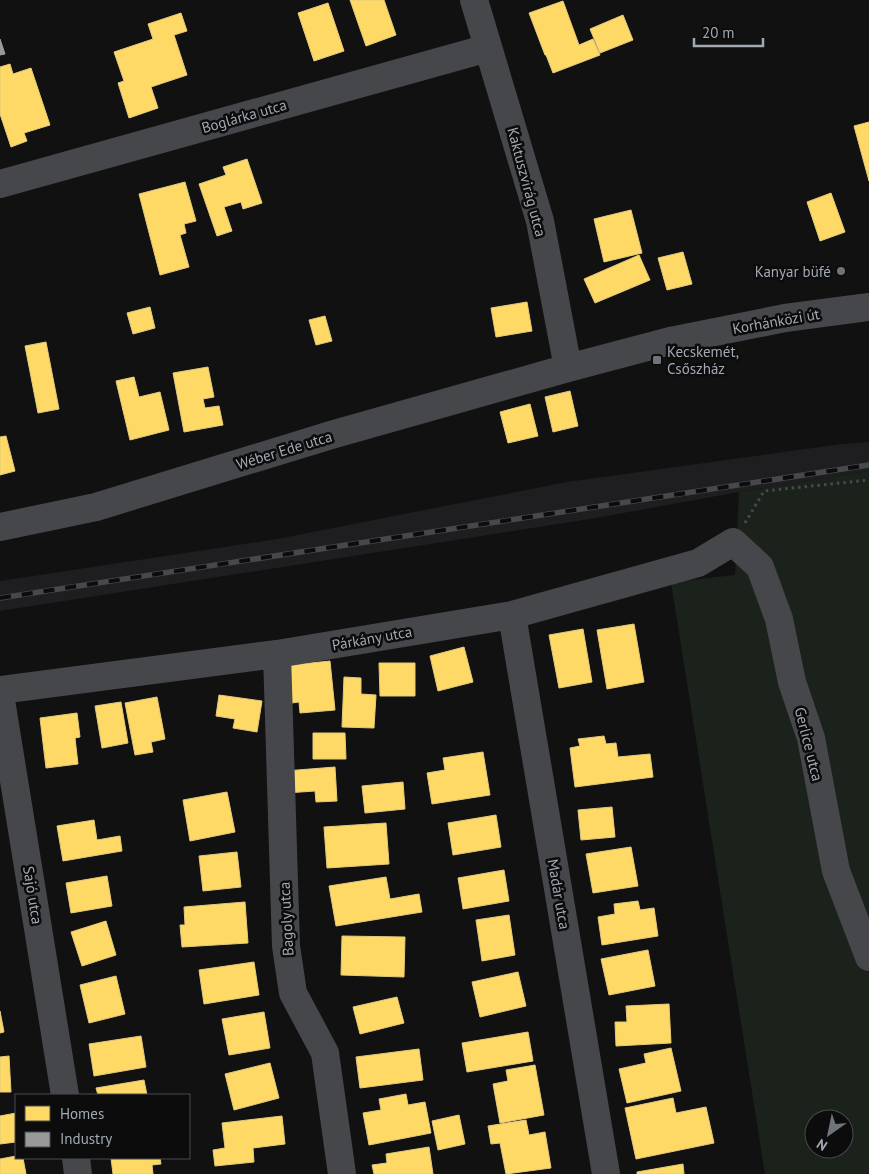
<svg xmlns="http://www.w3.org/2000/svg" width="869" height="1174" font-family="'PT Sans',sans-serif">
<rect width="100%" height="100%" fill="#111112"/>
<!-- built -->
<path fill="#1e1e20" d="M869 442V471L739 492 590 519 0 611V581L277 539 567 482 842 444Z"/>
<!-- green -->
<path fill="#1b221c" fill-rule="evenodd" d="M869 471V1174H765L671 582 735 575 739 492ZM814 1119H844V1149H814Z"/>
<!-- homes -->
<path fill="#ffd966" stroke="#e3cb7d" d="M350 0H384L396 35 366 46Z
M563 1 579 45 593 39 600 55 553 73 546 55H545L529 13Z
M328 3 344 51 314 61 298 13Z
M181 13 187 31 174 35 187 75 151 87 158 108 129 118 118 83 124 81 114 52 153 39 148 24Z
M623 15 633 40 600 53 590 29Z
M10 64 13 74 31 68 50 125 24 133 27 141 11 147 0 114V67Z
M869 122V181L854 126Z
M247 159 262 203 243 209 241 202 224 207 232 231 217 236 199 184 226 175 223 167Z
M185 182 196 221 184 224 186 233 180 235 189 267 160 275 139 194Z
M831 193 845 232 820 241 807 202Z
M631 210 642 253 604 262 594 219Z
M683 252 692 284 667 290 658 258Z
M639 255 650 280 595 303 584 279Z
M527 302 532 331 496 337 491 308Z
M150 307 155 328 133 334 127 313Z
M325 316 332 341 316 345 309 320Z
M46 342 59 409 38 413 25 346Z
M208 367 214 397 203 399 205 408 219 406 223 425 184 432 173 373Z
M134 377 139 397 160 392 169 430 130 440 116 381Z
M570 391 578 426 553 432 545 397Z
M530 404 538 436 508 443 500 412Z
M6 436 15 471 0 475V437Z
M634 624 644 682 607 689 597 630Z
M583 629 592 682 559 688 549 635Z
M464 647 473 682 438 691 430 656Z
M330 661 335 710 300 713 299 702 285 704 281 666Z
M379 663H415V696H380Z
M344 677 361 678V694L376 695 374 728 342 727Z
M219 695 262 701 257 732 233 728 235 719 216 716Z
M157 697 165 739 151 742 153 752 135 755 125 703Z
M121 702 128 743 102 748 95 706Z
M77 713 80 737 75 738 78 764 46 768 40 718Z
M313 733H345L346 759H313Z
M604 736 606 744 616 743 618 757 650 754 653 777 575 787 570 748 580 746 578 739Z
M483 752 490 795 432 804 427 773 445 770 443 758Z
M335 767 337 801 316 802 315 791 286 793 285 771Z
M403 782 405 809 365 813 362 786Z
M227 792 235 832 190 841 183 800Z
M612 807 615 837 581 840 578 810Z
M496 815 501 847 453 855 448 823Z
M94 820 97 840 120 836 122 851 63 861 57 826Z
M386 823 389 864 327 868 324 827Z
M631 847 638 886 593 893 586 854Z
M237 852 241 887 203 891 199 856Z
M504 870 509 901 463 909 458 878Z
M107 876 112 906 71 913 66 883Z
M386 877 390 899 419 894 422 912 336 926 329 886Z
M638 901 640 910 654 908 658 936 602 945 598 917 615 914 614 904Z
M245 902 248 943 182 947 180 925H185L184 907Z
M509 915 515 955 482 961 476 920Z
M106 921 116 955 82 966 71 932Z
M342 936 405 937 404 977 341 975Z
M648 950 655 986 609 995 601 959Z
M254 962 259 995 204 1004 199 970Z
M518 972 526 1006 480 1017 472 982Z
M116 976 125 1014 89 1023 80 985Z
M397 997 404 1023 360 1034 353 1007Z
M669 1004 671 1043 616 1046 615 1022H627L626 1006Z
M0 1011 4 1032 0 1033Z
M264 1012 270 1048 229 1055 222 1019Z
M528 1032 533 1061 467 1072 462 1043Z
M141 1036 146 1067 94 1076 89 1044Z
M671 1048 681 1091 627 1103 619 1069 646 1063 644 1054Z
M419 1049 423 1080 360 1088 356 1057Z
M9 1056 11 1092H0V1057Z
M270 1063 279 1098 234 1110 225 1074Z
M535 1065 544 1115 500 1123 493 1084 508 1081 506 1070Z
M144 1080 147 1095H98L96 1088Z
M406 1094 408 1105 425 1102 431 1133 369 1145 363 1113 381 1110 379 1099Z
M673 1098 676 1113 706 1107 714 1143 636 1159 625 1108Z
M16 1113V1142L0 1144V1116Z
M459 1115 465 1144 438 1150 432 1121Z
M282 1116 285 1144 253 1148 254 1162 215 1166 213 1150 225 1148 222 1123Z
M526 1120 529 1135 545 1132 551 1168 506 1174 500 1143 491 1144 488 1126Z
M429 1147 433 1174H374L372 1165 387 1163 386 1154Z
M16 1156V1158H23L26 1174H0V1159Z
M111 1158H160L161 1164 152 1165 153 1174H113Z
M683 1164 684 1174H637V1172Z"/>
<!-- industry -->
<path fill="#999" stroke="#9c9ea1" d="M0 39 5 54 0 55Z"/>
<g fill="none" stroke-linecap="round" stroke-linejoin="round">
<!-- path -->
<path stroke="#47494c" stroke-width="3" stroke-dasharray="2.5 4" stroke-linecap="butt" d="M745 523 764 491 869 480"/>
<!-- minor -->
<path stroke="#46474a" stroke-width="28" d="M474 0 540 221 568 368
M0 184 488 48
M0 527 96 507 331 435 568 368 670 341 785 318 869 307
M512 615 606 1174
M277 654 286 946 293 993 325 1053 342 1174
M0 690 277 654 512 615 698 563 733 542 760 567 779 619 792 682 811 738 836 871 869 957
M0 694 65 1095
M76 1158 78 1174"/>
<!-- rail casing -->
<g stroke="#46484a" stroke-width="5.5">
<path id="rail" d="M0 598 869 465"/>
</g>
<!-- rail -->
<use href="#rail" stroke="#0c0c0d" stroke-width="4" stroke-dasharray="11" stroke-linecap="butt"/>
</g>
<!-- markers -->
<g fill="#6f747b" stroke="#0c0c0d" stroke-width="2">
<circle cx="841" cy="271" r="5"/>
<rect x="652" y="355" width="10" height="10" rx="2.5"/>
</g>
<g text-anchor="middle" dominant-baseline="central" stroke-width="5" stroke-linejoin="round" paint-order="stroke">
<!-- street labels -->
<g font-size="15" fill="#a2a9b3" stroke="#0c0c0d">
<text transform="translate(244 116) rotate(-16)">Boglárka utca</text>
<text transform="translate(527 182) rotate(75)">Kaktuszvirág utca</text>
<text transform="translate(776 321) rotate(-10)">Korhánközi út</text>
<text transform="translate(284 450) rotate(-17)">Wéber Ede utca</text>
<text transform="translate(372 638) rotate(-10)">Párkány utca</text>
<text transform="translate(809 744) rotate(76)">Gerlice utca</text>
<text transform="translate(559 894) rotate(80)">Madár utca</text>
<text transform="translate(33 895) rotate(81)">Sajó utca</text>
<text transform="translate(286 919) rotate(-93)">Bagoly utca</text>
</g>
<!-- poi labels -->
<g font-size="15" fill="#a2a9b3" stroke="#0c0c0d" text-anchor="end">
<text x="831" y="271">Kanyar büfé</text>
<text x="667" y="351" text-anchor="start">Kecskemét,<tspan x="667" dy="17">Csőszház</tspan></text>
</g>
</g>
<!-- legend -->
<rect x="15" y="1094" width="175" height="65" fill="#0c0c0d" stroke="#484b4f"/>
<rect x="25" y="1106" width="25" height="15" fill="#ffd966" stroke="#484b4f"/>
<text x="60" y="1119" font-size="15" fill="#a2a9b3">Homes</text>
<rect x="25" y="1132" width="25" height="15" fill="#999999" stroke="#484b4f"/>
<text x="60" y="1144" font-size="15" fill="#a2a9b3">Industry</text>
<!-- north arrow -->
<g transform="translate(829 1134) rotate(213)"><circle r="24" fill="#0c0c0d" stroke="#484b4f"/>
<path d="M0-4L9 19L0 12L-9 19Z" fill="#6f747b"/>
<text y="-8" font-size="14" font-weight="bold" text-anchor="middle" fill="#a2a9b3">N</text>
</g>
<!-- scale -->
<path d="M694 38v8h69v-8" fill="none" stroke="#a2a9b3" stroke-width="2.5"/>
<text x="702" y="38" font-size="15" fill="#a2a9b3" stroke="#0c0c0d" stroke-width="4" paint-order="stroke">20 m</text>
</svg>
